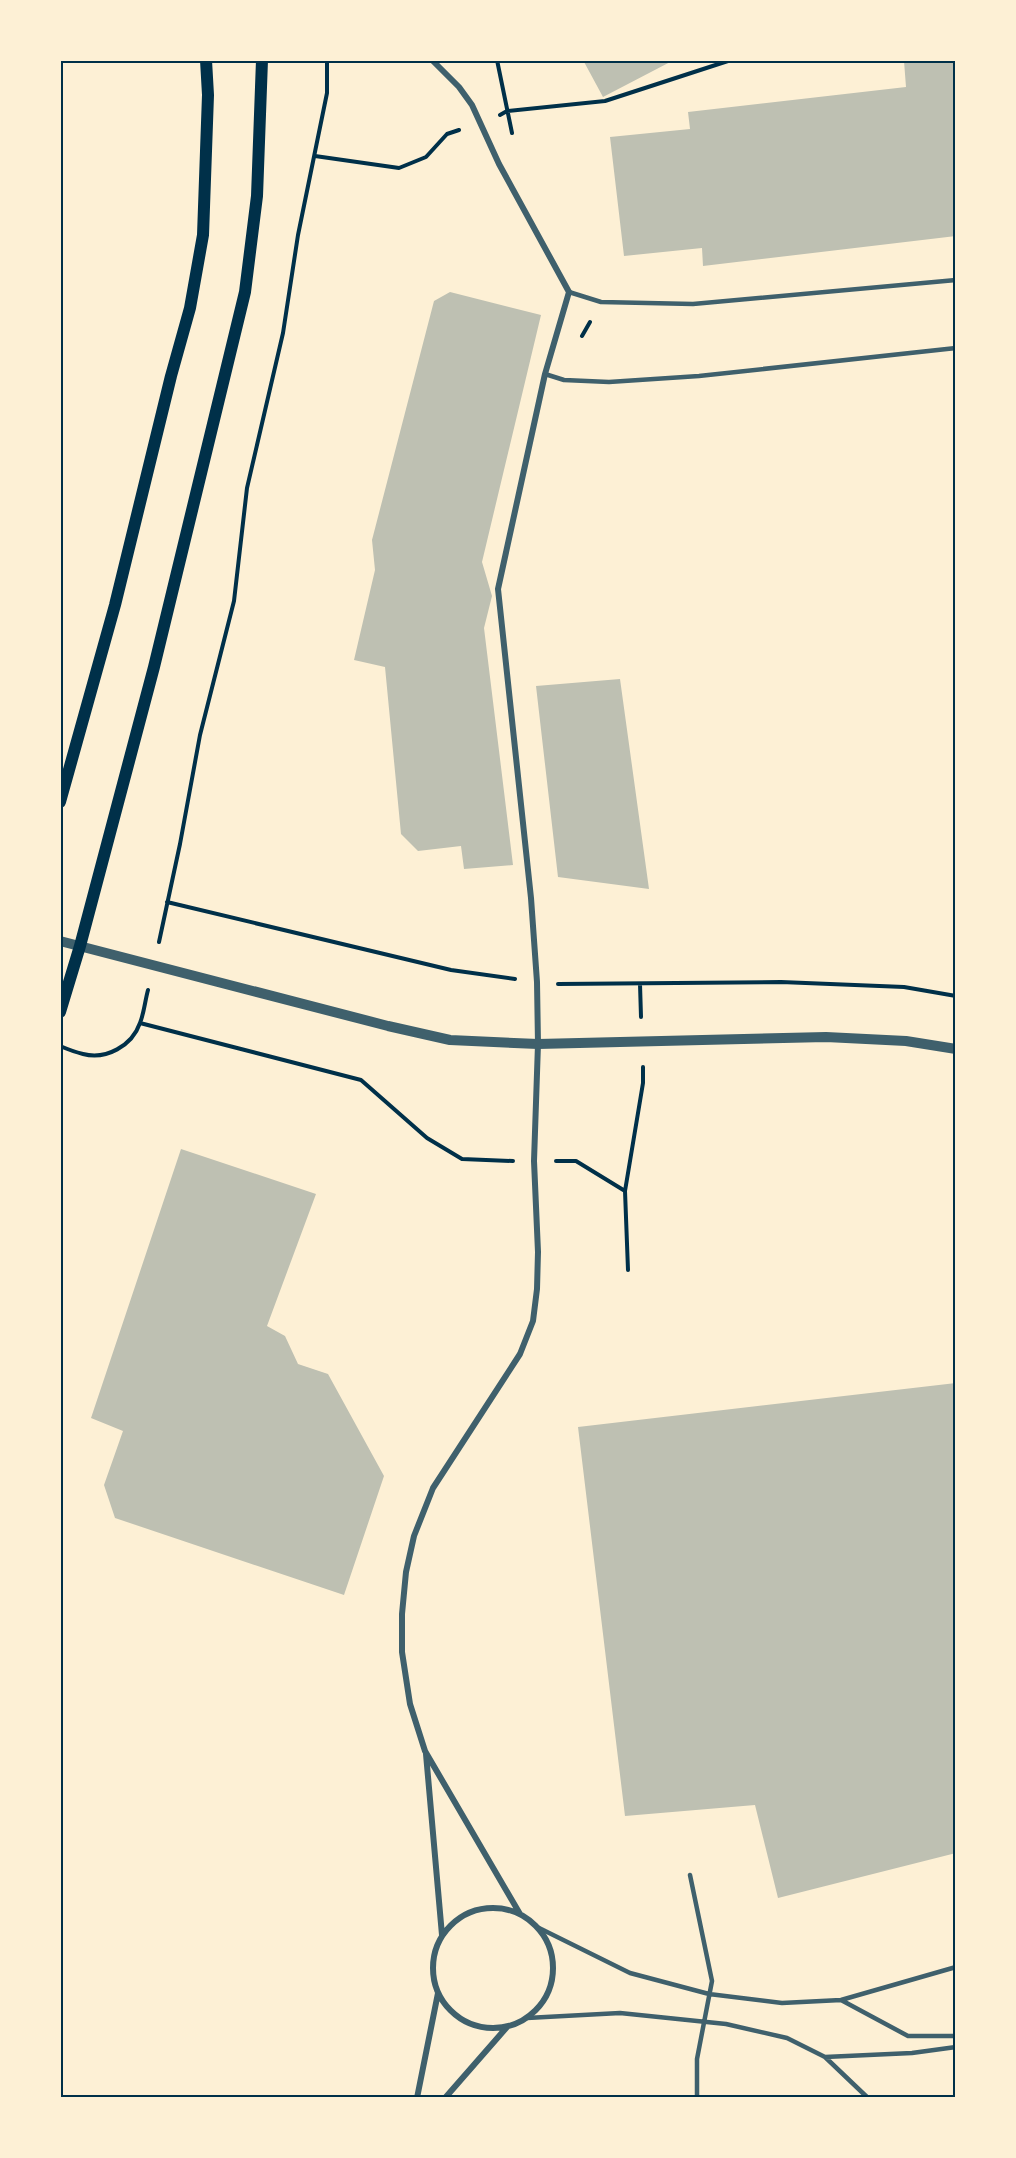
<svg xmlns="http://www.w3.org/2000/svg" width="1016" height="2158" font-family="'Varela Round',sans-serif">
<rect width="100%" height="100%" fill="#fdf0d5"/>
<!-- building -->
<path fill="#bec0b2" d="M583 60H674L603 97Z
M917 60H956V236L703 266 702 248 624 256 610 137 690 129 688 112 906 87 904 61Z
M450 292 541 315 482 562 492 596 484 628 513 865 464 869 461 846 418 851 401 834 385 667 354 660 375 570 372 540 434 301Z
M620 679 649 889 558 877 536 686Z
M181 1149 316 1194 267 1326 285 1336 298 1364 328 1374 384 1476 344 1595 115 1518 104 1485 123 1431 91 1418Z
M956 1383V1853L778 1898 755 1805 625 1816 578 1427Z"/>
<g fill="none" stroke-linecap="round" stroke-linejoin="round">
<!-- path -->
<path stroke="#003049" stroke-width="4" d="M497 60 512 133
M500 115 507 111 605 101 731 60
M315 156 399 168 426 157 447 134 459 130
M582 336 590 322
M167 902 451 970 515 979
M159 942 180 844 200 735 234 601 247 488 283 333 298 235 327 93V60
M558 984 781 982 904 987 956 996
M640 984 641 1017
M140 1023 361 1080 427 1138 462 1159 513 1161
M60 1046C67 1049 75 1052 83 1054 106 1060 132 1046 140 1023 144 1013 145 1001 148 990
M556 1161H576L625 1191 643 1083V1067
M625 1191 628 1270"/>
<!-- service -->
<path stroke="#3f606c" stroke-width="4.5" d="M569 292 601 302 693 304 956 280
M545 374 564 380 609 382 699 376 956 348
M690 1875 712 1981 697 2059V2098
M537 1927 630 1973 709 1994 782 2003 841 2000 956 1967
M841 2000 908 2036H956
M527 2018 620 2013 726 2024 787 2038 825 2057 868 2098
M825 2057 912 2053 956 2047"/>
<!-- minor -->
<path stroke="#3f606c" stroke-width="6" d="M432 60 459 87 472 105 499 164 569 292 545 374 498 589 531 898 537 982 538 1044 534 1161 538 1252 537 1289 533 1321 520 1354 433 1488 414 1536 406 1572 402 1614V1652L410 1704 425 1751 520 1914
M426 1754 442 1935
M433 1968a60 60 0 1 1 120 0a60 60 0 1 1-120 0Z
M417 2098 438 1993
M445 2098 507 2027"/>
<!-- tertiary -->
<path stroke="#3f606c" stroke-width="10" d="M60 941 388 1026 450 1040 538 1044 826 1037 906 1041 956 1049"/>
<!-- secondary -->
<path stroke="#003049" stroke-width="12" d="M60 802 115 605 171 376 190 308 203 235 208 95 206 60
M60 1012 80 946 154 667 245 292 257 196 262 60"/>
</g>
<!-- border -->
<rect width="1016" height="2158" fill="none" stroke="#fdf0d5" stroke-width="123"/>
<rect x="62" y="62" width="892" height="2034" fill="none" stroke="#003049" stroke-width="2"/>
</svg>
